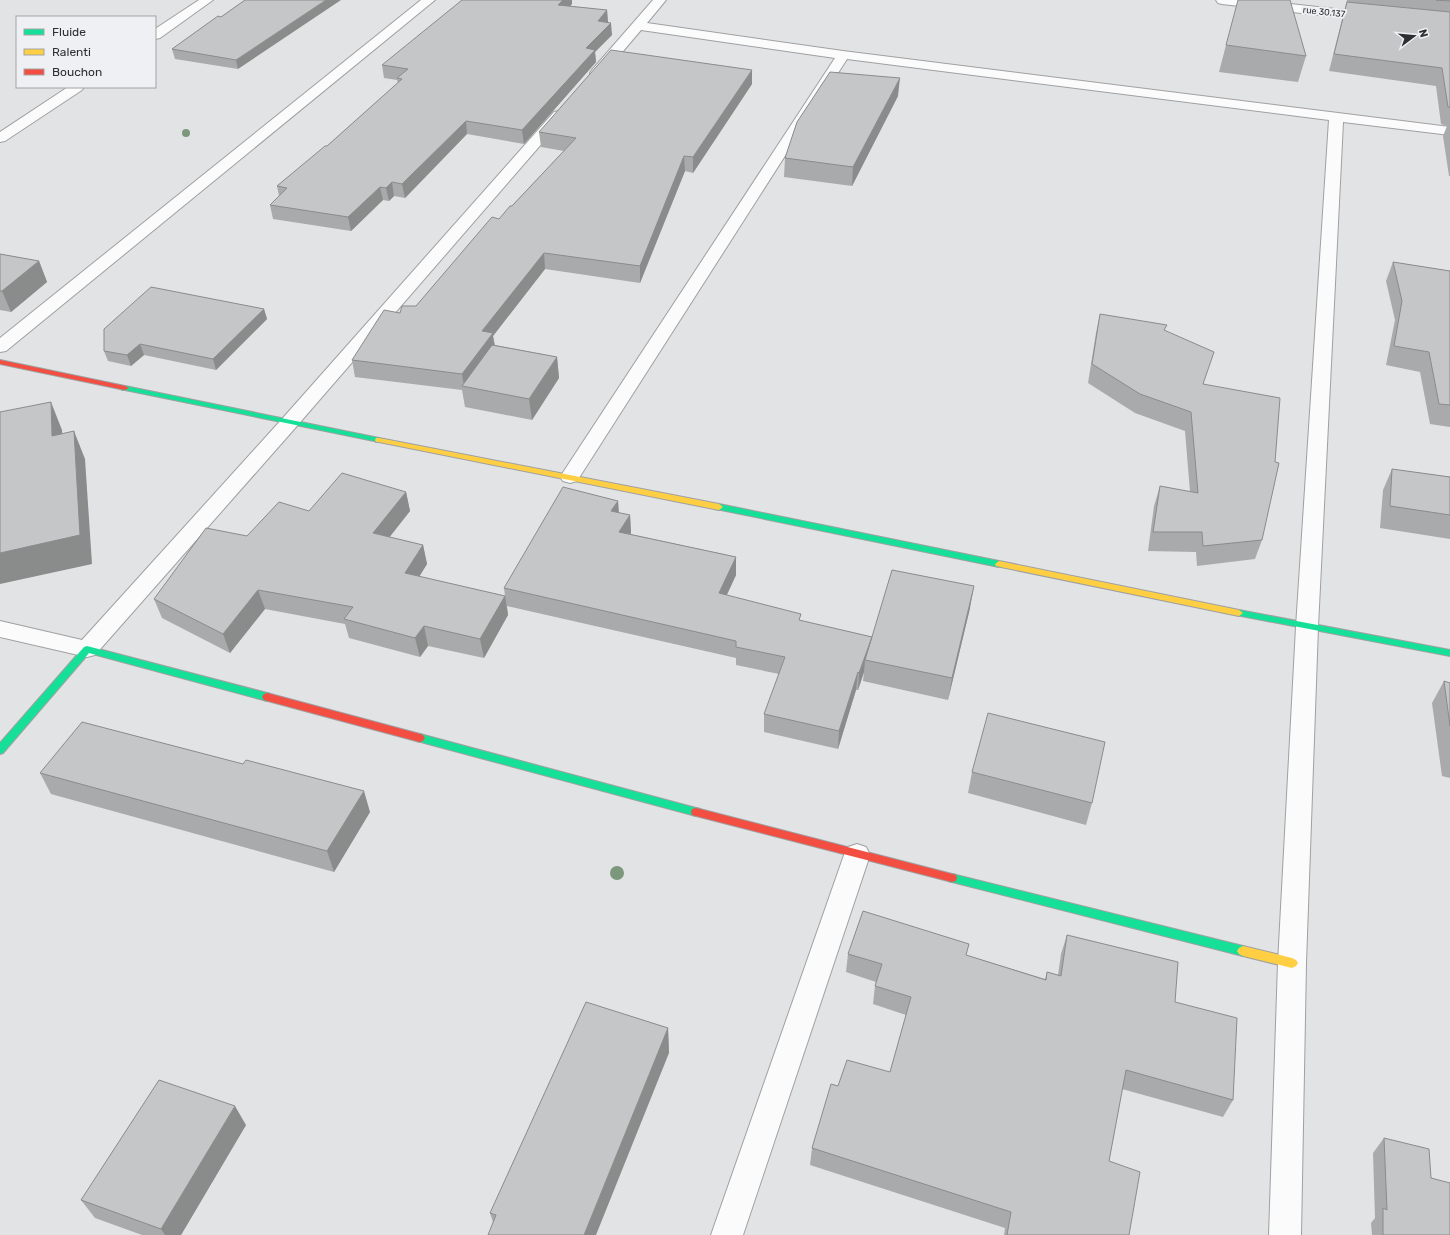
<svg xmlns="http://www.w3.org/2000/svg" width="1450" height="1235" font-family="Rubik,sans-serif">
<rect width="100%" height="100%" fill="#e2e3e5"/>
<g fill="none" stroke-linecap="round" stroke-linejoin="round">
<!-- street casing -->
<g stroke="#9fa0a2" stroke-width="2">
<path id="street" d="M199 0H213L160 38 155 39V29Z
M421 0H435L6 351 0 352V338Z
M653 0H666L647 23 843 51 1450 127V135L1343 122 1318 627 1306 963 1301 1235H1269L1278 963 1296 627 1329 120 847 59 577 481 570 483 563 481 560 477 835 58 641 30 602 76H592L590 73 592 70Z
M1216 0H1255L1372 13 1376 14 1378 17 1376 20 1372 21 1222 4 1218 3Z
M68 87H84L82 90 5 141 0 142V132Z
M559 111 564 112 566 115 564 118 296 427 95 655 87 657 0 637V621L82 640 282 419 554 112Z
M857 844 866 847 870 855 743 1235H711L844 855 848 847Z"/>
</g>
<!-- fast casing -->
<g stroke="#9fa0a2" stroke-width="2">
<path id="fast" d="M122 386H125L379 438 383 440 379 442 125 390H122Z
M719 504 999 561 1003 564 999 567 716 509 715 507 716 505Z
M1239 610 1450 650V656L1236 615 1235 613 1236 611Z
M87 646 267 693 270 694 272 697 270 700 267 701 89 653 3 753 0 754V743L84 647Z
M420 734 696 808 700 809 701 812 700 815 696 816 417 741 415 738 417 735Z
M952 874 1243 946 1247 948 1249 951 1247 954 1243 956 952 882 948 881 947 878 948 875Z"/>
</g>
<!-- slow casing -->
<g stroke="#9fa0a2" stroke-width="2">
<path id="slow" d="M376 438H379L719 504 723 507 719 510 379 442H376L375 440Z
M999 561 1239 610 1243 613 1239 616 996 566 995 564Z
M1243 946 1292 958 1296 960 1298 963 1296 966 1292 968 1243 956 1239 954 1237 951 1239 948Z"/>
</g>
<!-- jam casing -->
<g stroke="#9fa0a2" stroke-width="2">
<path id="jam" d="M0 360 125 386 129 388 125 390 0 364Z
M267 693 420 734 423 735 425 738 423 741 420 742 264 700 262 697 264 694Z
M696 808 952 874 956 875 957 878 956 881 952 882 696 816 692 815 691 812 692 809Z"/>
</g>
<!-- street -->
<use href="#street" fill="#fbfbfb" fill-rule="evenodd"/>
<!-- fast -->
<use href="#fast" fill="#16e098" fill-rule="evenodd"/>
<!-- slow -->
<use href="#slow" fill="#ffcf43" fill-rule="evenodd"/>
<!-- jam -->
<use href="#jam" fill="#f24e42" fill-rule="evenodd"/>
</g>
<!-- trees -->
<g fill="#7c987c">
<circle cx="186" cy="133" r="4"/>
<circle cx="617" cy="873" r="7"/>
</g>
<!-- wall -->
<path fill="#a9aaab" d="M245 0 238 69 175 59 172 49 221 17Z
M1347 0H1450V176H1449L1443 136 1447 126 1441 124 1436 86 1329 71 1345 8Z
M572 4 570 6 607 10 608 22 612 35 595 52 596 62 524 144 467 134 405 198 394 196 389 201 383 200 351 231 273 219 270 205 279 196 277 186 327 146 398 83 397 80 384 78 382 65Z
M1226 45 1306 56 1298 82 1219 72Z
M752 84 693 173 685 171 640 283 545 269 493 336 495 345 557 357 559 378 532 420 465 407 462 390 355 377 352 360 400 313 416 306 564 151 541 147 539 132Z
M898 96 852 186 784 177 785 158Z
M0 254 39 261 47 282 11 312 0 310Z
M1393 262 1450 271V427L1430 424 1420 372 1386 365 1395 320 1386 281Z
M264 309 267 319 216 370 144 355 131 366 108 361 104 351Z
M1100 314 1165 331 1204 384 1262 540 1255 559 1197 566 1196 552 1148 551 1154 506 1160 486 1190 492 1185 431 1135 413 1088 383 1096 333Z
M1392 469 1450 477V539L1380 528 1383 490Z
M406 492 410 511 389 537 423 545 427 564 419 577 505 596 504 588 618 501 619 513 630 515 631 533 630 534 736 557V575L727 595 801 621 872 637 970 608 948 700 863 681 864 672 858 690H856L838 749 764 732V714L779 674 736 665V658L507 606 508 615 484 658 428 646 420 657 349 638 345 624 265 609 230 653 162 618 154 599 247 536 309 511Z
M1444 681 1450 683V778L1442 776 1432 703Z
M972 772 1092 803 1086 825 968 793Z
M40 773 370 812 334 872 51 794Z
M1067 935 1175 1002 1233 1100 1223 1117 1122 1089 1109 1161 1129 1235H1004L1005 1228 810 1165 812 1148 838 1086 890 1072 906 1015 873 1004 875 986 876 982 846 972 848 954 969 944 966 955 1045 979 1047 972 1058 975 1061 954Z
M668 1028 669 1053 493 1222 490 1213Z
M246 1125 181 1235H142L95 1218 81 1200Z
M1384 1138 1431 1178 1450 1235H1372L1371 1223 1375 1218 1373 1153Z"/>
<!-- shaded-wall -->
<path fill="#8a8b8b" d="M326 0H341L238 69 236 60Z
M563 0H572V4L559 17 558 5Z
M607 10 608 23 598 21Z
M611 23 612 35 595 52 596 62 524 144 522 130 586 48Z
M752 70V84L693 173V157Z
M900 78 898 96 852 186 853 167Z
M466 121 467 134 405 198 402 184Z
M684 156 685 171 640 283V266Z
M392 182 394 196 389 201 386 188Z
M380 187 383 200 351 231 348 217Z
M544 253 545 269 493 336 495 349 464 386 462 374 482 331Z
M39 261 47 282 11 312 2 291Z
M264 309 267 319 216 370 213 359Z
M140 344 144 355 131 366 127 355Z
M557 357 559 378 532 420 529 399Z
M51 402 62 430 64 464 52 436Z
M74 431 85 459 92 564 0 584V553Z
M406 492 410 511 378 552 373 533Z
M618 501 619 518 611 511Z
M630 515 631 533 620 549 619 532Z
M423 545 427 564 409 593 405 573Z
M736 557V575L719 611V593Z
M974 586 970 608 948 700 952 678Z
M258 590 265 609 230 653 223 634Z
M505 596 508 615 484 658 480 639Z
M424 626 428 646 420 657 415 638Z
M872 637 865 660 864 672 858 690 859 673Z
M858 672 856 690 838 749 839 731Z
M364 791 370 812 334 872 327 851Z
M668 1028 669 1053 596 1235H584Z
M235 1106 246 1125 181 1235H165L161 1229Z"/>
<!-- building -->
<path fill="#c5c6c7" stroke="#8a8b8b" d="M245 0H326L236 60 172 49 218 16 221 17Z
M462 0H563L558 5 607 10 598 21 611 23 586 48 595 50 522 130 466 121 402 184 392 182 386 188 380 187 348 217 270 205 287 188 277 186 325 146H327L402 79 397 78 408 69 382 65Z
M1238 0H1290L1306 56 1226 45Z
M1436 0H1450V1Z
M1347 2 1450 12V107H1448L1442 68 1334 54Z
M611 50 752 70 693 157 684 156 640 266 544 253 482 331 493 333 462 374 352 360 384 310 400 313 402 306H416L492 217 499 219 510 206H512L576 138 539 132Z
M830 72 900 78 853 167 785 158 797 122Z
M0 254 39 261 2 291H0Z
M1393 262 1450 271V405L1439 404 1429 352 1394 346 1402 301Z
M151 287 264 309 213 359 140 344 127 355 104 351V329Z
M1100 314 1167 325 1164 330 1214 352 1203 384 1280 398 1275 462 1279 463 1262 540 1203 546 1202 532H1153L1160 486 1198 493 1191 412 1140 394 1092 364Z
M492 345 557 357 529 399 462 386Z
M51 402 52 436 74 431 80 535 0 553V412Z
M1392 469 1450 477V515L1390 506Z
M342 473 406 492 373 533 423 545 405 573 505 596 480 639 424 626 415 638 344 619 353 607 258 590 223 634 154 599 206 528 247 536 279 502 309 511Z
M563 487 618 501 611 511 630 515 619 532 736 557 719 593 801 614 799 620 872 637 859 673 858 672 839 731 764 714 785 657 736 647V641L504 588Z
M892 570 974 586 952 678 865 660Z
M1444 681 1450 683V726Z
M988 713 1105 742 1092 803 972 772Z
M82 722 243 764 246 760 364 791 327 851 40 773Z
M863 911 969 944 966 955 1046 980 1047 972 1061 976 1067 935 1178 962 1175 1002 1237 1018 1233 1100 1126 1070 1109 1161 1140 1172 1129 1235H1007L1011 1212 812 1148 831 1084 838 1086 847 1060 890 1072 911 997 875 986 882 964 848 954Z
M586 1002 668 1028 584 1235H488L496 1215 490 1213Z
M159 1080 235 1106 161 1229 81 1200Z
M1384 1138 1429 1149 1431 1178 1450 1183V1235H1383V1208L1387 1210Z"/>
<g text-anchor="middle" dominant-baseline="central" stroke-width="4" stroke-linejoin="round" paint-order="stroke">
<!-- far-street labels -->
<g font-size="9" fill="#2e2f30" stroke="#eef0f3">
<text transform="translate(1324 12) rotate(6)">rue 30.137</text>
</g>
</g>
<!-- legend -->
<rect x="16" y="16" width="140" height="72" fill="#eef0f3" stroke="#a1a3a5"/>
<rect x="24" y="29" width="20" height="6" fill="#16e098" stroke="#a1a3a5"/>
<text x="52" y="36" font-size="12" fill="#2e2f30">Fluide</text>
<rect x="24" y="49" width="20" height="6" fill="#ffcf43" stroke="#a1a3a5"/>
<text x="52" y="56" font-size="12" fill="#2e2f30">Ralenti</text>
<rect x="24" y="69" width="20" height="6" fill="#f24e42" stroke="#a1a3a5"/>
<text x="52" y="76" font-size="12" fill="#2e2f30">Bouchon</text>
<!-- north arrow -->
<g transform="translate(1414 36) rotate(74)" stroke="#eef0f3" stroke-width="3" paint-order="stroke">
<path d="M0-3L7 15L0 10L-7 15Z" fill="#2e2f30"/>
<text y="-6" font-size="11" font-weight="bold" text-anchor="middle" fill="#2e2f30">N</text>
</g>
</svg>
